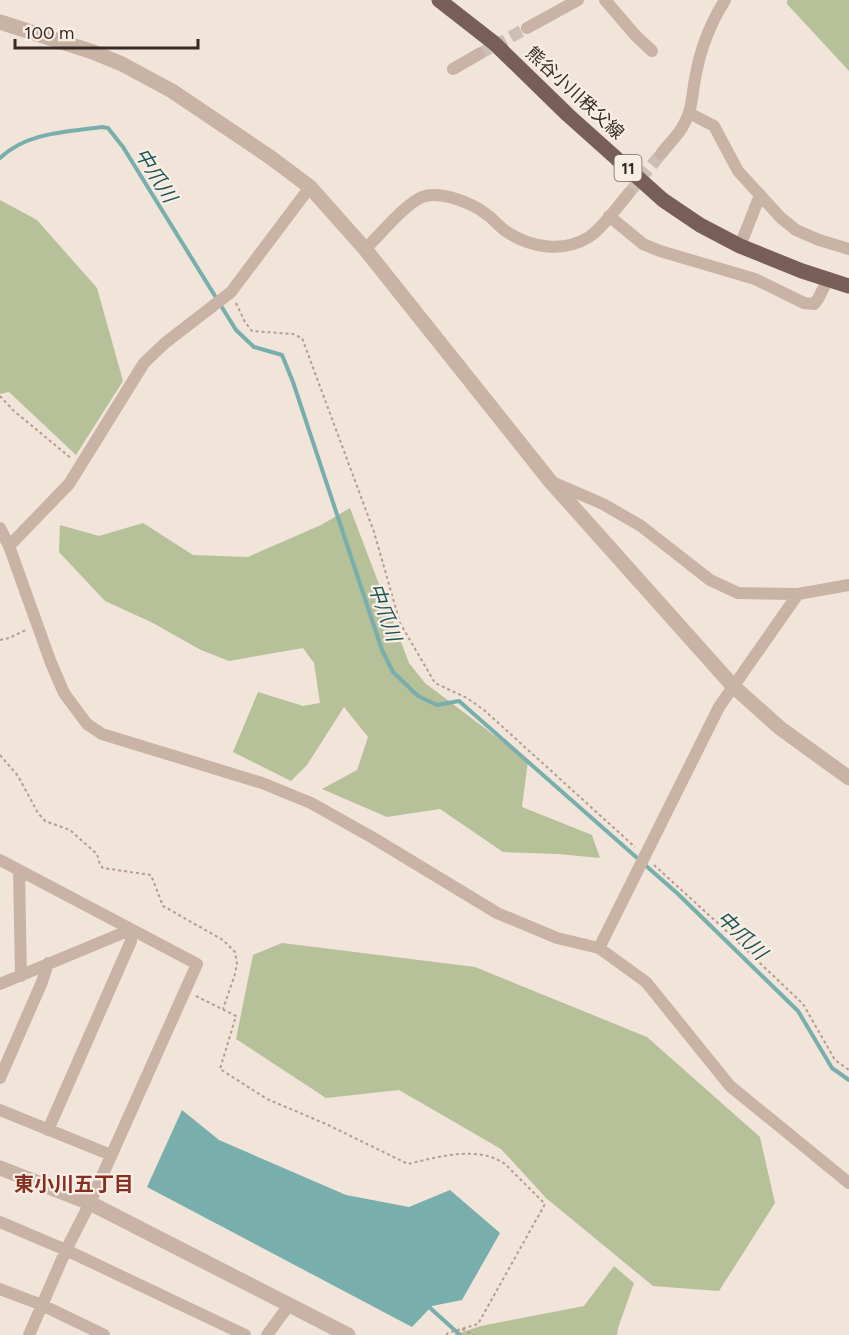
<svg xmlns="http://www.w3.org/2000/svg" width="849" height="1335" font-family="Figtree,'Noto Sans JP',sans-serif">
<rect width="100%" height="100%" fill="#f1e4d9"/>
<!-- green -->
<path fill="#b6c099" d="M787 0H849V71L787 4Z
M0 200 37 220 97 288 123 381 76 455 9 392 0 394Z
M350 508 409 663 425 683 528 761 522 807 592 835 600 858 558 854 503 852 440 809 387 817 322 789 357 770 368 737 344 707 307 765 291 781 233 752 258 692 303 706 320 703 314 663 303 648 229 661 201 650 151 622 105 601 59 552 60 525 99 536 143 523 193 555 248 557 321 525Z
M282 943 475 967 647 1037 760 1137 775 1203 719 1291 653 1286 546 1198 501 1149 399 1090 326 1098 236 1039 253 955Z
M614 1266 634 1283 618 1328 617 1335H453L481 1326 584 1306Z"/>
<!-- water -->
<path fill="#78aeac" d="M182 1110 219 1140 346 1195 409 1207 450 1190 500 1233 462 1300 432 1306 412 1327 147 1187Z"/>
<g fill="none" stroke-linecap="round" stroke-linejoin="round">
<!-- stream -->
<path stroke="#78aeac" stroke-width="4" d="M0 158C27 132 67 132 102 127L108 128 123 147 236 330 254 347 282 355 293 382 382 650 393 672 418 696 437 705 459 701 678 894 798 1011 832 1068 849 1080
M428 1306 460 1335"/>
<!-- minor-tunnel -->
<path stroke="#cbbfb5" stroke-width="12" stroke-dasharray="12 6" stroke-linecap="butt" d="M479 54 527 28
M629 193 661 154"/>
<!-- path -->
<path stroke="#b59c8f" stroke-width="2" stroke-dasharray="3 3" stroke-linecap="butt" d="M236 303 245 322 252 331 293 334 302 338 374 532 400 623 435 683 467 698 484 710 635 847
M0 396 14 411 72 459
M0 640 9 638 26 630
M0 755 18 776 38 813 45 821 70 830 97 854 100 865 103 868 151 875 163 906 223 940 235 952 237 963 235 974 223 1009
M654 865 721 926 803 1004 835 1060 849 1070
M196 996 236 1016 220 1069 267 1099 326 1124 408 1164C437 1157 478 1145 505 1164L545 1204 478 1324 448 1333 446 1335
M462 1329 474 1335"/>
<!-- minor -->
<path stroke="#c9b3a5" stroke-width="12" d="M605 0 636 36 652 51
M527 28 578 0
M453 69 479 54
M689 113 714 126 738 171 781 218 796 230 819 240 849 249
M661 154C668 144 679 135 684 124 693 109 692 91 696 74 701 46 710 24 725 0
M609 216 643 244 660 251 755 279 804 303 814 304 818 299 828 279
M740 246 760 195
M365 249C379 236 405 204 422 197 440 190 472 203 486 214 494 219 499 227 507 232 532 248 563 253 589 237 602 229 618 206 629 193
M552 482 603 504 641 526 710 580 738 593 798 594 849 585
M0 528 9 546 51 663 64 693 87 724 102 734 262 783 311 803 375 839 497 913 557 938 599 948 646 982 730 1086 849 1183
M9 546 69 484 144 363 165 343 231 292 310 187
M0 860 197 964 90 1203 66 1250 29 1335
M19 870 21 976
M599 948 719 707 798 594
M0 984 130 930
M0 1078 42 982 48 963
M0 1110 111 1155
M48 1130 131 941 130 930
M0 1222 66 1250 245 1335
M0 1289 42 1305 104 1335
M267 1335 289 1305"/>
<!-- tertiary -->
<path stroke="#c9b3a5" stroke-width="15" d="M0 22 93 52 122 64 172 91 270 157 310 187 365 249 550 481 733 686 780 728 849 778
M0 1168 90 1203 348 1335"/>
<!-- primary -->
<path stroke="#775f57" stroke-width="15" d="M439 0 494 43 568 115 663 200 700 225 740 246 802 271 849 286"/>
</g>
<g text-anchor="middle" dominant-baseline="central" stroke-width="4.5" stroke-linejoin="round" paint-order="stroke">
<!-- shield labels -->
<rect fill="#f9eee5" stroke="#70655f" stroke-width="1.5" x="614.5" y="155" width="27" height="26" rx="4.5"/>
<g font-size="16" font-weight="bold" fill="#352a26">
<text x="628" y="168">11</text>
</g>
<!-- street labels -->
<g font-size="18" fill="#352a26" stroke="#f9eee5">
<text transform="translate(575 93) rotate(43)">熊谷小川秩父線</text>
</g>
<!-- water labels -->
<g font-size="20" font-style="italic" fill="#1c5655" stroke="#f9eee5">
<text transform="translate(156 175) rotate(58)">中爪川</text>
<text transform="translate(385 612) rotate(71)">中爪川</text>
<text transform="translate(742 935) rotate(44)">中爪川</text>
</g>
<!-- neighbourhood labels -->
<g font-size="20" font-weight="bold" fill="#842f1f" stroke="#f9eee5">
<text x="74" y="1184">東小川五丁目</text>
</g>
</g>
<!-- scale -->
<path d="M15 39v9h183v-9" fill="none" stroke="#352a26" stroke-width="3"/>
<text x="24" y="39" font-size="18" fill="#352a26" stroke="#f9eee5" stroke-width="4.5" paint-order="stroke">100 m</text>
</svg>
